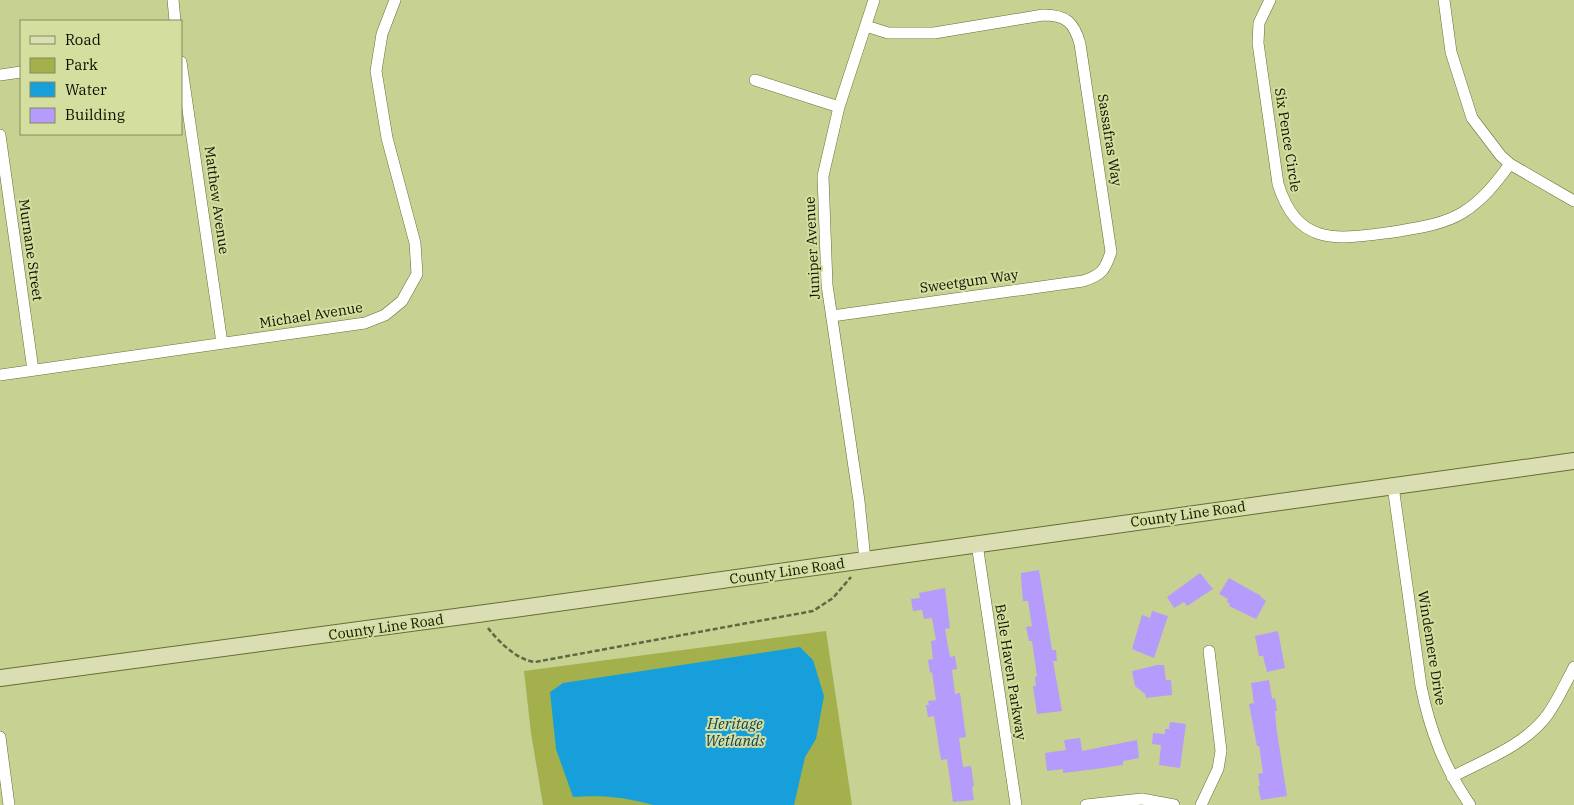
<svg xmlns="http://www.w3.org/2000/svg" width="1574" height="805" font-family="'IBM Plex Serif',serif">
<rect width="100%" height="100%" fill="#c7d192"/>
<!-- green -->
<path fill="#a3b04b" d="M826 631 852 805H543L531 733 524 671Z"/>
<!-- water -->
<path fill="#179fdc" d="M800 647 813 660 824 696 816 739 805 757 794 805H653C623 797 604 795 573 797L556 749 550 692 563 683Z"/>
<!-- building -->
<path fill="#b59bfb" d="M1039 570 1052 650H1056L1057 661H1053L1062 711 1037 714 1033 686H1036L1035 677 1037 676 1032 641H1029L1026 627 1032 626 1028 601H1023L1021 578V573Z
M1200 573 1213 589 1187 606 1184 602 1174 608 1167 597Z
M1229 578 1261 596V597L1266 601 1256 619 1229 606 1230 604 1227 602 1228 599 1219 594Z
M945 588 950 628 945 629 950 657 955 656 957 669 952 670 955 694 960 693 966 737 959 738 963 767 971 766 974 786 972 787 974 800 953 802 947 759 941 760 934 716 928 717 926 705H929L928 701 936 700 932 672 930 673 928 660 933 659 931 641 936 640 932 618 924 619 922 610 913 611 911 599 920 598 919 593Z
M1152 611 1168 616 1154 658 1132 649 1142 615 1150 618Z
M1278 631 1285 668 1267 672 1263 656H1259L1255 636Z
M1157 665H1164L1166 680H1171L1172 695 1146 698 1145 694 1135 686 1132 671Z
M1269 680 1272 699 1275 698 1277 711H1275L1277 732 1287 796 1261 800 1258 786H1260L1258 774 1263 773 1259 746H1257L1249 704 1254 703 1251 683Z
M1170 722 1186 724 1180 768 1159 765 1161 745 1152 744 1153 733 1165 734V729H1169Z
M1080 738 1082 751 1137 740 1139 758 1123 761V765L1103 768 1063 773V769L1047 771 1045 753 1066 750 1064 740Z"/>
<g fill="none" stroke-linecap="round" stroke-linejoin="round">
<!-- street casing -->
<g stroke="#666e33" stroke-width="12">
<path id="street" d="M173 0 175 21
M1270 0 1259 23 1258 43 1278 184C1298 248 1338 239 1393 232 1416 228 1442 225 1462 213 1483 200 1496 183 1510 164
M1444 0 1451 52 1472 118 1501 156 1510 164 1574 201
M181 62 222 343
M0 75 21 72
M755 80 839 107
M0 135 33 370
M832 316 1083 281C1102 275 1105 270 1111 252L1080 44C1074 22 1066 15 1043 15L934 33H888L866 26
M0 375 365 323 385 315 402 301 417 274 415 243 387 138 376 71 382 34 395 0
M1393 486 1421 686C1430 731 1444 767 1470 805
M977 544 1016 805
M865 560 859 501 827 285 823 176 839 107 874 0
M0 737 9 805
M1452 777C1484 760 1526 745 1548 714 1558 700 1566 682 1574 667
M1086 805 1142 799 1174 805
M1201 805 1218 769 1221 751 1209 651"/>
</g>
<!-- secondary casing -->
<g stroke="#666e33" stroke-width="18">
<path id="secondary" d="M0 678 478 614 1574 461"/>
</g>
<!-- path -->
<path stroke="#626743" stroke-width="2.5" stroke-dasharray="5 2.5" stroke-linecap="butt" d="M488 628C499 642 517 660 535 662L813 611 833 598 851 577"/>
<!-- street -->
<use href="#street" stroke="#fff" stroke-width="11"/>
<!-- secondary -->
<use href="#secondary" stroke="#dadeb2" stroke-width="16"/>
</g>
<g text-anchor="middle" dominant-baseline="central" stroke-width="4" stroke-linejoin="round" paint-order="stroke">
<!-- street labels -->
<g font-size="14" fill="#0d0f00" stroke="#d4de9f">
<text transform="translate(1110 140) rotate(81)">Sassafras Way</text>
<text transform="translate(1288 140) rotate(81)">Six Pence Circle</text>
<text transform="translate(217 200) rotate(82)">Matthew Avenue</text>
<text transform="translate(812 248) rotate(-93)">Juniper Avenue</text>
<text transform="translate(31 250) rotate(82)">Murnane Street</text>
<text transform="translate(969 281) rotate(-8)">Sweetgum Way</text>
<text transform="translate(311 315) rotate(-9)">Michael Avenue</text>
<text transform="translate(1188 514) rotate(-8)">County Line Road</text>
<text transform="translate(787 571) rotate(-8)">County Line Road</text>
<text transform="translate(386 627) rotate(-8)">County Line Road</text>
<text transform="translate(1432 648) rotate(81)">Windemere Drive</text>
<text transform="translate(1011 672) rotate(81)">Belle Haven Parkway</text>
</g>
<!-- water labels -->
<g font-size="15" font-style="italic" fill="#0f415a" stroke="#d4de9f">
<text x="735" y="723">Heritage<tspan x="735" dy="17">Wetlands</tspan></text>
</g>
</g>
<!-- legend -->
<rect x="20" y="20" width="162" height="115" fill="#d4de9f" stroke="#848b5f"/>
<rect x="30" y="36" width="25" height="8" fill="#dadeb2" stroke="#848b5f"/>
<text x="65" y="45" font-size="15" fill="#0d0f00">Road</text>
<rect x="30" y="58" width="25" height="15" fill="#a3b04b" stroke="#848b5f"/>
<text x="65" y="70" font-size="15" fill="#0d0f00">Park</text>
<rect x="30" y="82" width="25" height="15" fill="#179fdc" stroke="#848b5f"/>
<text x="65" y="95" font-size="15" fill="#0d0f00">Water</text>
<rect x="30" y="108" width="25" height="15" fill="#b59bfb" stroke="#848b5f"/>
<text x="65" y="120" font-size="15" fill="#0d0f00">Building</text>
</svg>
